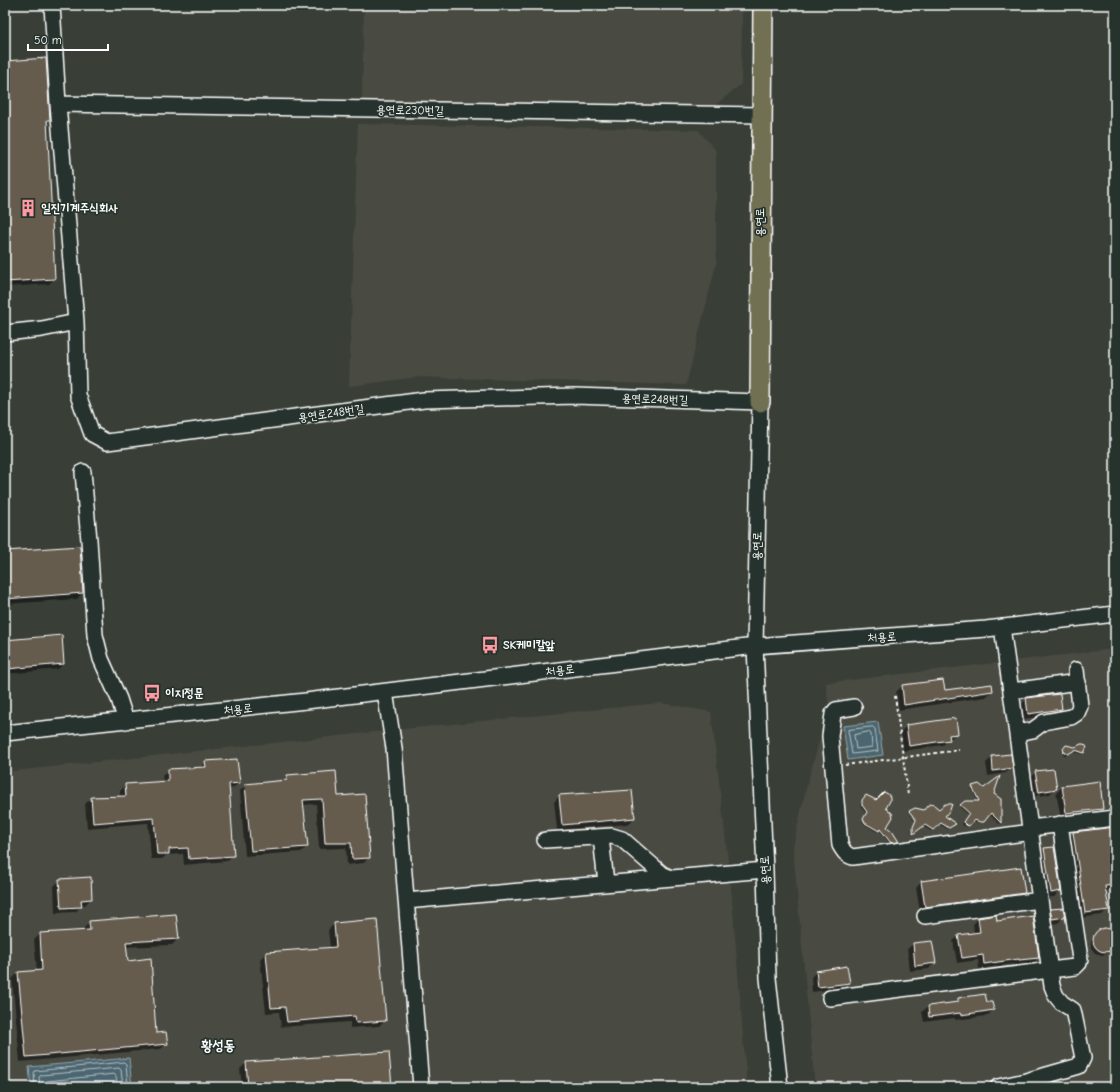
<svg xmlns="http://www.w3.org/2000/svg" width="1120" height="1092" font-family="'Comic Neue','Poor Story',sans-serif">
<rect width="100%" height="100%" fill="#393f37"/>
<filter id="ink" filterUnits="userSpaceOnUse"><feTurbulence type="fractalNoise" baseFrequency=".025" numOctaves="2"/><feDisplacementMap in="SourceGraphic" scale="8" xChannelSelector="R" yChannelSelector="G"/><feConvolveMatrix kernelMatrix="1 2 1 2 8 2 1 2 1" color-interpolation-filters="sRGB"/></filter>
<g filter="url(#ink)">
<!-- built -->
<path fill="#4a4c42" d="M364 5H742L741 84 713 107 362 101Z
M358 124 698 130 716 151V264L686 385 417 377 349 386Z
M1115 649V1087H815L793 847 806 789 829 706 826 683Z
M660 703 711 712 731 887 747 1087H5V772L394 730Z"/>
<!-- water -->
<path fill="#4b6670" stroke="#93a3a9" d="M878 722 883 755 848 760 843 726Z
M129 1058 132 1087H31L29 1067Z"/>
<!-- shadow -->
<path fill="#0007" d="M5 62 49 120 46 123 54 279 49 284 5 287Z
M5 552 82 593 77 599 5 604Z
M61 636 63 664 58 669 5 674V641Z
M942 681 944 691H992L986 697 899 710 896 692 902 686Z
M1026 699 1061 709 1055 715 1022 719 1021 705Z
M907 726 957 733 943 745 903 751 901 731Z
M1064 748H1075L1083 752 1081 754 1073 752 1066 755H1064L1062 751Z
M992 757 1011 767 1006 773 988 776 986 763Z
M206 762 239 783 233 788 228 789 233 855 227 861 184 865 183 854 167 855 162 859H151L148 823 87 828 85 804 91 798 120 797V791L126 785 163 782 162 775 168 770 200 768Z
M1036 772 1056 788 1050 794 1040 796 1037 776H1035L1038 796 1033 797 1030 778Z
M287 776 337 797 369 857 364 863 347 865 346 848 319 849 316 804 302 805 307 847 301 852 245 856 240 791 245 785 281 782Z
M1099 782 1102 809 1096 815 1061 819 1056 793 1062 787Z
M973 787 993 794 1000 799V823L999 824 989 814 981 823H979L972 821 967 827 964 826 962 824 968 815 960 807 965 802H978L971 788Z
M559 796 634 818 629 824 557 830 554 802Z
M866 797 885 808 886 827 897 841 896 843 890 844 879 830 877 832 864 824 862 821 866 814 860 805 862 801Z
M908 812 919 825 944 816 953 825 947 829 939 824 931 831 922 826 912 835 911 830 915 822Z
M1115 828V890L1105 891 1107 910 1102 915 1080 918 1068 839 1074 833Z
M1045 849 1060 891 1054 897 1045 898 1039 855Z
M60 880 91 899 85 905H81V907L75 912 55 913 54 886Z
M921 882 1024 893 1018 898 920 912 916 888Z
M1051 910 1064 917 1058 923 1046 925 1045 915Z
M175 915 178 939 172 945 125 947 127 963 155 1034 167 1043 161 1049 20 1062 12 979 18 973 37 972 34 940 40 934 84 931V928L90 922Z
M978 919 996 922 1038 958 1032 964 1013 966V964L979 969 978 960 957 963 953 941 959 936 974 933 973 924Z
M334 924 385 1020 379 1026 350 1028V1022L281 1027 279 1012 266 1013 260 959 266 953 330 948 328 930Z
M1102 929 1110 930 1115 935V945L1106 954 1102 955 1095 953 1091 948V941L1096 934Z
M931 942 934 963 929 969 910 971 907 949 913 944Z
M816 972 849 982 843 988 812 992 811 977Z
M958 999 986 1004 993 1010 987 1016 955 1020V1018L924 1022 922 1012 928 1006 954 1003Z
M246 1063 391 1087H242L240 1069Z"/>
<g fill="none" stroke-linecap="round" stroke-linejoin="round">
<!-- shore -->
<path stroke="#b7c2c6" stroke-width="1" d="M873 727 875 729 878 751 852 754 848 730Z
M869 732 871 734 872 747 856 749 854 735Z
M35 1087 34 1073 35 1071 124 1062 126 1064 128 1087
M40 1087 39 1077 41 1075 119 1068 121 1070 123 1087
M46 1087V1082L47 1081 114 1074 116 1076 117 1087"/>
</g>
<!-- building -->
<path fill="#655c4e" stroke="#fff" d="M46 58 50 120H47L55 279 5 282V61Z
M80 546 83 593 5 599V551Z
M62 635 64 664 6 669 5 640Z
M943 680 945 690 992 684 993 691 904 705 902 685Z
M1060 694 1062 709 1028 714 1026 698Z
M956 718 958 734 949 735 950 740 909 746 906 725Z
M1081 744H1084L1087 747 1084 753 1075 750 1068 754 1064 752 1063 749 1066 745 1075 747Z
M1011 754 1013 768 993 771 992 756Z
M237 759 240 783 229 784 234 856 189 859 188 848 169 849V854H157L154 818 93 823 91 797 126 796 125 784 168 781V769L206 767 205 761Z
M1054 769 1057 789 1039 792 1035 771Z
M336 771 338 796 365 794 370 858 352 859 351 843H325L322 799 303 800 308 847 251 851 245 784 287 780V775Z
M1000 776 994 794 1001 799V823L991 813 984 822H980L974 820 969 826 966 825 963 822 969 813 960 805 965 801H979L972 786 979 784 984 788Z
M1100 781 1103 809 1066 813 1062 786Z
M632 790 635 818 562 825 559 795Z
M884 792 888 794 890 797V801L886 808 892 813 893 817 887 827 892 831 899 842 891 843 880 829 879 831 865 823 863 819 867 812 862 805V800L866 795 876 800Z
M930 804 934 805 939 809 945 804H952L950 810 945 816 956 824 949 828 941 823 933 830 925 825 913 834V827L916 820 909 811 915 808 924 810 927 806Z
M1115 827V885L1105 886 1109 910 1085 913 1073 832Z
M1054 847 1061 891 1051 893 1044 848Z
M1021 867 1025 893 925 907 921 881Z
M91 877 92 899 81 900 82 907 61 908 59 879Z
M1063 908 1065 917 1052 919 1050 909Z
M176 914 179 939 126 942 128 961 151 958 156 1033 166 1032 168 1044 26 1057 18 972 42 970 40 933 90 930 89 921Z
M996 915 997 921 1033 916 1039 958 1019 960V959L984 964 983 955 962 958 958 935 980 932 978 918Z
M377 919 386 1021 356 1023 355 1016 287 1022 285 1007 271 1008 266 952 336 947 334 923Z
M1093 940a12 12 0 1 1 24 0a12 12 0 1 1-24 0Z
M932 941 936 963 915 966 913 943Z
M847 966 850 983 818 987 816 971Z
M985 994 987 1002H992L994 1010 961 1015 960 1013 929 1017 928 1006 958 1002V998Z
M389 1052 392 1087H248L246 1062Z"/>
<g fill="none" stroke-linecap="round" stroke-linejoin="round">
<!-- minor casing -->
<g stroke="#fff" stroke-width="18">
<path id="minor" d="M52 5 58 104 76 322 78 395 92 434 107 442 424 400 574 396 760 402 755 646 765 870 768 978 780 1087
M58 104 761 115
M5 333 42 329 76 322
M83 472 89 540 95 635 101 659 119 699 126 721
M1011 691 1078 682
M385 692 394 748 421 1087
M854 707 836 710 833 714 830 736 840 845C844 852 846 855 853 857L1031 832
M5 733 306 701 755 646 986 629 1115 614
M1017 733 1033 730 1044 722 1071 717 1077 713 1080 706 1076 670
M1030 828 1115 818
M601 837 606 883
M545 840 612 836 622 839 662 874 671 878
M406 901 765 870
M925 916 1040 900
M830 998 1050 970 1075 967 1079 963 1080 959 1060 824
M998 1087 1026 1081 1079 1066 1083 1058 1073 1010 1062 1003 1056 996 1052 986 1002 627"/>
</g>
<!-- major casing -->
<g stroke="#fff" stroke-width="22">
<path id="major" d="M760 402 763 5"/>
</g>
<!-- path -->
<path stroke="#fff" stroke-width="2" stroke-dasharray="3 3" stroke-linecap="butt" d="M895 696 908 795
M845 765 959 750"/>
<!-- minor -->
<use href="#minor" stroke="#26332d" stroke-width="15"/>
<!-- major -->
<use href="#major" stroke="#716f52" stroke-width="19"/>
</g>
</g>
<!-- icons -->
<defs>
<g id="building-bare" transform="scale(1.38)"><path d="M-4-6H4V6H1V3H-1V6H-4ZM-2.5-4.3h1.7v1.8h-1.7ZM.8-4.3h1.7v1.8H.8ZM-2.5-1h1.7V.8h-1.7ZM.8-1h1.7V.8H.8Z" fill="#ff9aa2" stroke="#26332d" stroke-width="2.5" paint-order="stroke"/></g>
<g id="bus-bare" transform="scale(1.38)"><path d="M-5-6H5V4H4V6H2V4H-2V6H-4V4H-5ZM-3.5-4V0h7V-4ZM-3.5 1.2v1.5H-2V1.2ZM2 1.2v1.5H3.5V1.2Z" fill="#ff9aa2" stroke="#26332d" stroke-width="2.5" paint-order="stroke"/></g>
</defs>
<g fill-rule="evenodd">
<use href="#building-bare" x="28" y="208"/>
<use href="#bus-bare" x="490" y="645"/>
<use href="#bus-bare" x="152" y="693"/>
</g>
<g text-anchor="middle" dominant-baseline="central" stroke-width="3.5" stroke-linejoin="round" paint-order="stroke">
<!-- street labels -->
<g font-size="12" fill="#fff" stroke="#26332d">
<text transform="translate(410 110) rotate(1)">용연로230번길</text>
<text transform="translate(760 222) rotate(-90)">용연로</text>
<text transform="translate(655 399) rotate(2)">용연로248번길</text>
<text transform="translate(331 413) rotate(-8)">용연로248번길</text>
<text transform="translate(757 546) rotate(-89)">용연로</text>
<text transform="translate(882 637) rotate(-4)">처용로</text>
<text transform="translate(560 670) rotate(-7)">처용로</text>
<text transform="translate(238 709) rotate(-6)">처용로</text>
<text transform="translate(765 870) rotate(-93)">용연로</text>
</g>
<!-- poi labels -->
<g font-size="12" font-weight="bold" fill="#fff" stroke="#26332d" text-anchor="start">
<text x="41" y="208">일진기계주식회사</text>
<text x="503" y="645">SK케미칼앞</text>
<text x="165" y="693">이지정문</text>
</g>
<!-- quarter labels -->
<g font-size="14" font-weight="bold" fill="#fff" stroke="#26332d">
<text x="218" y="1045">황성동</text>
</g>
</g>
<!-- margin -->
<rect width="1120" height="1092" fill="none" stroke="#26332d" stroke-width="20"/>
<rect x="10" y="10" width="1100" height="1072" fill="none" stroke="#fff" stroke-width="1.5" filter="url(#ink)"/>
<!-- scale -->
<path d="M28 44v6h80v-6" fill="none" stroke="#ffffff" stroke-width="2"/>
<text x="34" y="44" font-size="12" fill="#ffffff" stroke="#26332d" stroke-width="3" paint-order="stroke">50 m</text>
</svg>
